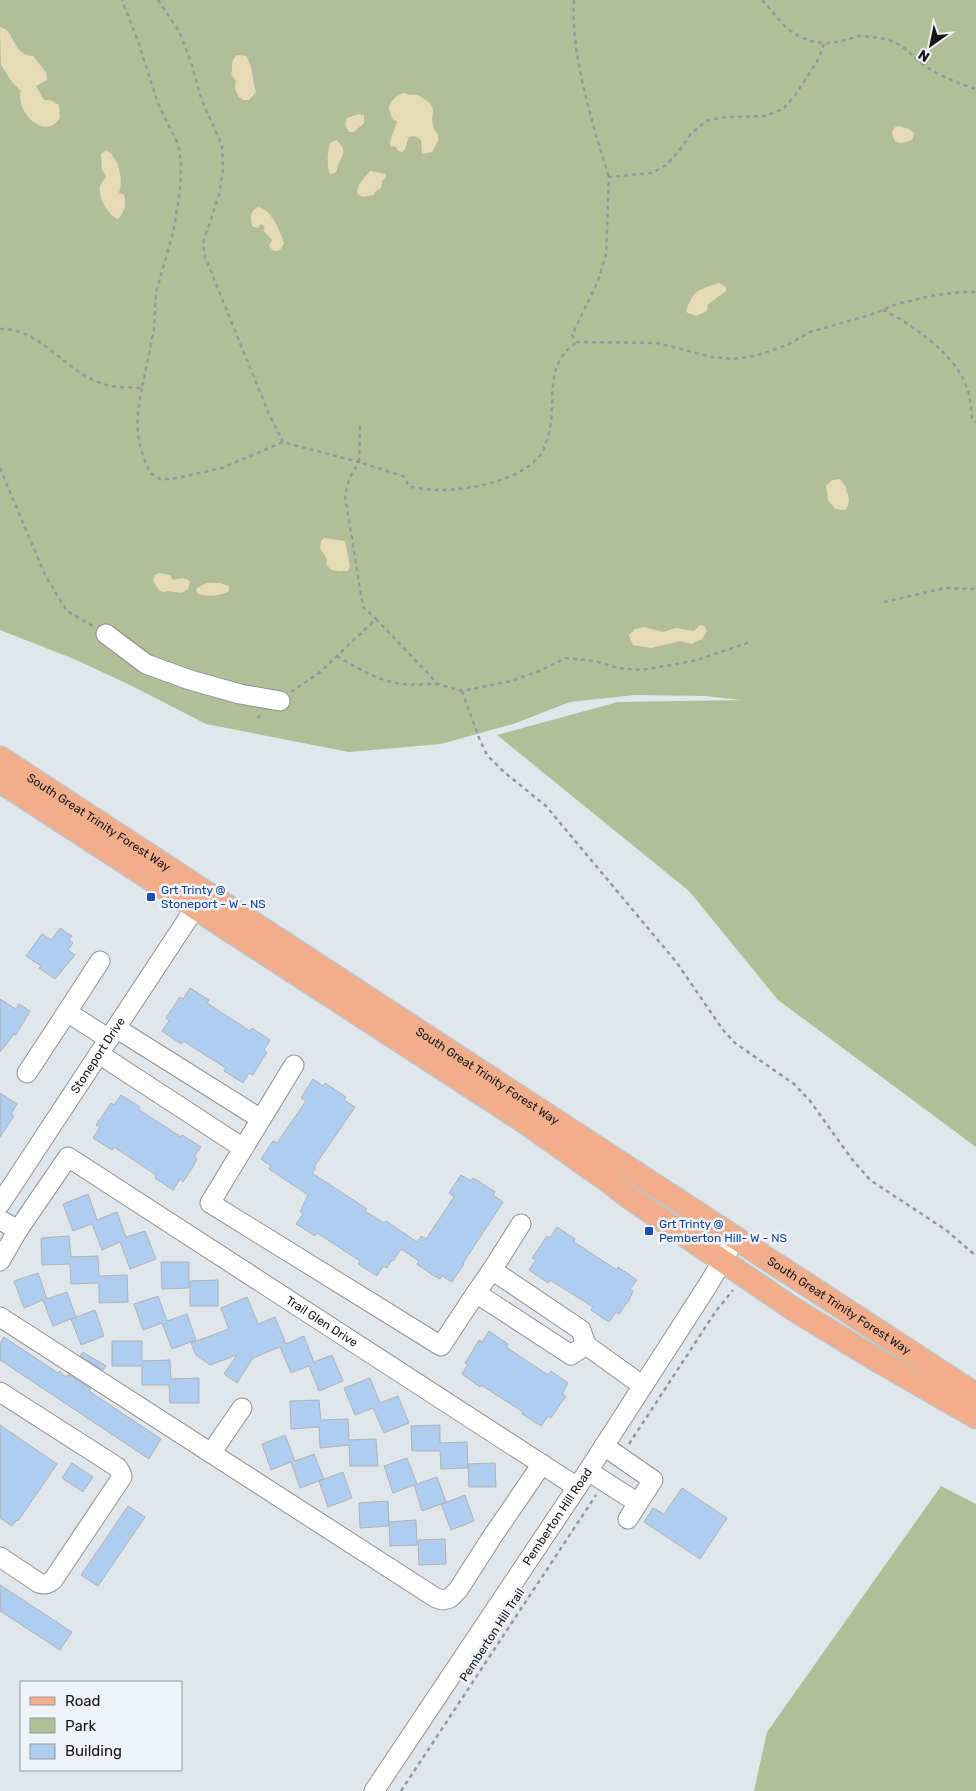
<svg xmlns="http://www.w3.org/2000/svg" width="976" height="1791" font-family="Rubik,sans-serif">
<rect width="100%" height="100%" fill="#e1e6eb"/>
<!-- green -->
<path fill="#b2be98" d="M0 0H976V1147L778 1000 689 891 497 735 618 702 741 700 705 696 635 695 570 702 513 724 441 744 349 752 206 724 130 685 74 659 0 630Z
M941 1486 976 1504V1791H754L767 1732Z"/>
<!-- sand -->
<path fill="#e5dcb7" d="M0 27C16 30 11 55 33 56L46 72 47 80 36 86 44 100H50L59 105 60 118C43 143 14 108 21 91L12 82 1 65Z
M237 55 246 56C253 66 252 80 256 92L249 100H243L239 97 235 89 236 81 231 74C234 67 229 62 237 55Z
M404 93 409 95H418L430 103 433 109 432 120 434 129 438 135V141L432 152 422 154 421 140 415 136 409 137 405 149 402 152 398 151 396 147 390 146C390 137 395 130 397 121L393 120C392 117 389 111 389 108 390 101 398 94 404 93Z
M359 114 364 115V123L354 132H349L345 125 347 118Z
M898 126 909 129 914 133 913 139C903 144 894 146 892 133L894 128Z
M336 140C345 147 345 153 340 161 337 165 338 170 335 173L330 174C326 167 328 151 330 143Z
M106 150 112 154C113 159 117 160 118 165 121 175 122 183 119 193L124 195C127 205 124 213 118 219 108 215 98 198 100 187 101 182 105 180 106 176L102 170 101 154Z
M370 171 386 174V177L382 181 381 188 376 191 373 195 362 197 357 193 359 184Z
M258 207C272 210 280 231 284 243L280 250C274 252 273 251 269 246L272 240 263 230 265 228 263 225 261 224 258 228 252 226C251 217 249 212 258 207Z
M719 283 726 287V291L708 304 707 311 696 316 686 312C693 289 699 290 719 283Z
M840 479 846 487V491C850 495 850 505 845 510L835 509 828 500 826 486 832 480Z
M324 538 345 541 350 566 348 571C339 571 330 573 326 563L327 559 320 548 321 541Z
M159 573 170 575 173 580C178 579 186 576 190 582L188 589 182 593 167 591 163 592 159 590 153 581 155 575Z
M207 583H220L229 586V591C222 596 206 597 198 594L196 590 197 588Z
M700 625 704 626 707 631 702 639 692 644 680 641 651 648 633 645 629 635 635 629 644 627 663 632 676 628 694 631Z"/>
<!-- building -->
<path fill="#aecdef" stroke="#afb3b8" d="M60 928 72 936 69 940 73 943 68 950 75 955 55 979 39 968 41 966 26 956 42 934 51 940Z
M190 988 209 1000 207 1003 250 1031 252 1028 270 1040 264 1050 267 1052 262 1060 253 1075 249 1073 243 1083 224 1071 226 1068 183 1041 181 1044 162 1031 169 1021 166 1018 180 997 183 999Z
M0 999 16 1009 19 1004 30 1011 16 1035 14 1034 0 1052Z
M313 1079 323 1086 325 1083 346 1097 344 1100 355 1107 314 1167 316 1168 312 1173 367 1209 365 1211 384 1223 386 1221 417 1242 421 1236 426 1239 454 1197 449 1193 461 1175 471 1181 473 1178 480 1182 495 1192 493 1195 503 1202 463 1263 464 1264 452 1282 442 1276 440 1279 431 1274 417 1264 419 1261 401 1249 393 1261 392 1260 387 1268 383 1266 377 1276 358 1264 360 1261 317 1233 315 1236 296 1224 303 1214 300 1212 308 1195 269 1169 271 1166 261 1159 273 1141 277 1143 306 1101 301 1098Z
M0 1093 17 1104 11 1114 14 1116 0 1137Z
M121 1095 140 1107 138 1109 181 1137 182 1135 201 1147 194 1157 197 1159 193 1167 183 1182 180 1179 173 1190 155 1178 156 1175 114 1147 112 1150 93 1138 100 1127 96 1125 111 1103 114 1105Z
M88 1194 97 1220 117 1212 126 1237 145 1231 156 1259 130 1269 120 1242 102 1250 92 1224 73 1231 63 1204Z
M557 1227 575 1239 574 1242 617 1270 618 1267 637 1280 630 1289 633 1291 629 1300 619 1314 616 1312 609 1322 591 1310 593 1307 550 1280 548 1283 529 1270 536 1260 532 1258 547 1236 550 1238Z
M69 1236 71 1257 98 1256 99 1276 127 1275 128 1302 99 1303V1283L71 1284 70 1264 42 1265 41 1238Z
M161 1262H189V1288L162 1289Z
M38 1273 47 1299 67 1292 76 1317 53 1326 43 1300 24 1308 14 1281Z
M218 1280V1306H190V1281Z
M158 1296 167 1321 187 1314 196 1340 172 1349 162 1323 143 1330 134 1304Z
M247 1297 258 1324 275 1317 286 1344 304 1336 314 1362 332 1355 343 1381 319 1391 309 1366 291 1373 280 1347 253 1358 237 1383 224 1374 237 1355 210 1365 196 1355 191 1343 229 1329 221 1308Z
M95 1310 104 1336 81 1345 71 1319Z
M489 1331 508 1344 506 1347 548 1375 551 1371 568 1383 562 1394 566 1396 561 1403 551 1418 548 1416 541 1426 522 1414 523 1412 481 1385 480 1387 462 1374 468 1364 465 1363 470 1355 479 1340 482 1342Z
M4 1337 58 1373 59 1371 66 1377 68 1374 91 1389 89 1391 161 1439 149 1459 0 1360V1344Z
M112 1341H142V1361L170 1360 171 1379 199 1378V1403H170L169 1385H142V1366H112Z
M83 1352 106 1366 103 1370 80 1356Z
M370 1378 380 1403 398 1396 409 1423 384 1433 373 1408 355 1415 344 1388Z
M319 1400 321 1420 348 1419 349 1440 376 1439 378 1466H350L349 1445 320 1448 319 1427 291 1429 290 1401Z
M0 1425 57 1464 18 1521 17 1520 12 1526 0 1518Z
M440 1425V1443L467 1442 468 1468 441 1469 440 1451H412L411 1426Z
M285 1435 295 1461 314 1454 324 1479 300 1488 291 1462 271 1470 262 1444Z
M407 1458 417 1484 437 1477 446 1502 442 1504 465 1495 474 1521 451 1530 441 1504 422 1511 414 1485 393 1493 384 1466Z
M72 1463 93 1477 83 1492 62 1478Z
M495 1463 496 1487H469L468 1464Z
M343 1472 352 1498 328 1507 319 1481Z
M682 1488 727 1518 700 1559 644 1522 653 1508 664 1514Z
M388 1501 389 1526 360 1528 359 1503Z
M128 1506 145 1517 98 1586 81 1575Z
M416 1520 417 1545 390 1546 389 1522Z
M445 1539 446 1564 419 1565 418 1540Z
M0 1585 72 1632 60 1650 0 1611Z"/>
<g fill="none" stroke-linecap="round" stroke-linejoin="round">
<!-- minor casing -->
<g stroke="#8d9195" stroke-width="21">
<g id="minor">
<path d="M106 634 146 664 190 680 240 694 280 701"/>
<path d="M67 1012 100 961"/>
<path d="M116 1028 261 1119"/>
<path d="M99 1054 243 1148"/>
<path d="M294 1065 210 1203 441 1346 476 1293 571 1355 586 1345 643 1386"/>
<path d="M27 1073 67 1012 109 1039"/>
<path id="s1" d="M0 1204 195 908"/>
<path d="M0 1220 18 1230 0 1261"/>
<path id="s2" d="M18 1230 68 1157 577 1487"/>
<path d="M492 1270 521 1224"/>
<path d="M476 1293 492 1270 581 1330 586 1345"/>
<path d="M0 1317 436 1598 443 1600 450 1598 458 1590 492 1537 542 1464"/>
<path d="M0 1392 117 1467 121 1473 122 1477 53 1580C48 1584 45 1585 39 1583L0 1557"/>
<path d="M604 1446 653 1480 638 1503"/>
<path d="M211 1453 242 1408"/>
<path d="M588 1471 638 1503 628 1519"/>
<path id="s3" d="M374 1791 588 1471 708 1285 736 1238"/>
</g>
</g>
<!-- major casing -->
<g stroke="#c2c2c3" stroke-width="25">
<g id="major">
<path id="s4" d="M0 758 976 1395"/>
<path d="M0 781 525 1122 611 1183 633 1200 795 1310 877 1360 976 1417"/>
</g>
</g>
<!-- path -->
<path stroke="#94989c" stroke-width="2.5" stroke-dasharray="4 4" stroke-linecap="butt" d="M158 0 179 31 191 62 202 101 222 145 223 171 219 195 203 243 205 257 269 414 283 442
M574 0C570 52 593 127 609 177
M762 0C773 11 781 25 794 33 809 43 824 45 841 41 847 40 854 37 860 36 871 36 883 38 894 42 905 47 912 55 921 63 937 75 957 83 976 89
M824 44 819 58 796 94 783 109 765 116 725 117 706 121 691 134 679 151 666 165 652 173 609 177 606 254 598 281 572 335 577 342 657 343 712 357 733 359 756 356 787 345 810 332 870 315 897 304 930 296 961 292H976
M883 310C912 324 957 356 967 388 971 398 971 408 972 418L976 422
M0 329C39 327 67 373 103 384 115 388 130 387 142 388L154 329 156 292 173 233 180 191 181 162 178 144 158 104 139 44 122 0
M142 388C135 424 135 438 150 473L160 479H172L222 468 283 442 359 462 349 479 345 496 363 607 376 619
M360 426 359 462 403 476 410 487C420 488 430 490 440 490 470 490 523 480 541 454 545 448 548 436 550 429 556 397 544 364 577 342
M0 468 45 575 67 611 93 626
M884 602 945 588 976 589
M337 656C357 668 378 681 402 684 414 685 427 684 438 684
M462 691 479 738 487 755 504 772 546 806 677 963 723 1030 735 1043 794 1084 810 1101 851 1158 870 1180 946 1230 976 1256
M291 692 319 673 376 619 438 684 462 691 511 681 539 671 566 658 595 661 617 668 641 670 677 664 697 660 750 642
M257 718 263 714
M629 1444 716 1311 733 1290
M401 1791 596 1495"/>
<!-- minor -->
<use href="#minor" stroke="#fff" stroke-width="19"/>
<!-- major -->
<use href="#major" stroke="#f2ae8b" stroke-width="22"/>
</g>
<!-- markers -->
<g fill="#1a4fb4" stroke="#eef3f8" stroke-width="2">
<rect x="146" y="892" width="10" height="10" rx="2.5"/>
<rect x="644" y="1226" width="10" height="10" rx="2.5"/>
</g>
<g text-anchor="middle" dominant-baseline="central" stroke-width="5" stroke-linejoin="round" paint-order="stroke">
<!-- street labels -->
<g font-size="12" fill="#141618" stroke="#eef3f8">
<text stroke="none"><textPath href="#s4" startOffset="118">South Great Trinity Forest Way</textPath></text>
<text stroke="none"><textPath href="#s1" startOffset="178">Stoneport Drive</textPath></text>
<text stroke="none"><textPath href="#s4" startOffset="582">South Great Trinity Forest Way</textPath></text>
<text stroke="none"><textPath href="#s4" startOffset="1002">South Great Trinity Forest Way</textPath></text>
<text stroke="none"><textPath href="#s2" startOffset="391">Trail Glen Drive</textPath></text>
<text stroke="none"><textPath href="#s3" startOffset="330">Pemberton Hill Road</textPath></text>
<text transform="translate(492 1635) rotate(-57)">Pemberton Hill Trail</text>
</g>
<!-- transit labels -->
<g font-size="12" fill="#164399" stroke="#eef3f8" text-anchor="start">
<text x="161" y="890">Grt Trinty @<tspan x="161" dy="14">Stoneport - W - NS</tspan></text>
<text x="659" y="1224">Grt Trinty @<tspan x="659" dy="14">Pemberton Hill- W - NS</tspan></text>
</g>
</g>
<!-- legend -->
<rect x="20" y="1681" width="162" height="90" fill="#eef3f8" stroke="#979b9e"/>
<rect x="30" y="1697" width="25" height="8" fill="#f2ae8b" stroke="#979b9e"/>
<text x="65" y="1706" font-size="15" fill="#141618">Road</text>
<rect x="30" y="1718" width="25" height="15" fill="#b2be98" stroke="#979b9e"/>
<text x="65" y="1731" font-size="15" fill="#141618">Park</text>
<rect x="30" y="1744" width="25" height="15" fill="#aecdef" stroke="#979b9e"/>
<text x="65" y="1756" font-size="15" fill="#141618">Building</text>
<!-- north arrow -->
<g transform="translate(931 45) rotate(213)" stroke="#eef3f8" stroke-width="4" paint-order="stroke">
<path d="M0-4L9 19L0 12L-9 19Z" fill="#141618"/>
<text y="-8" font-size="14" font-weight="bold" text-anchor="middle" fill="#141618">N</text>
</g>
</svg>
